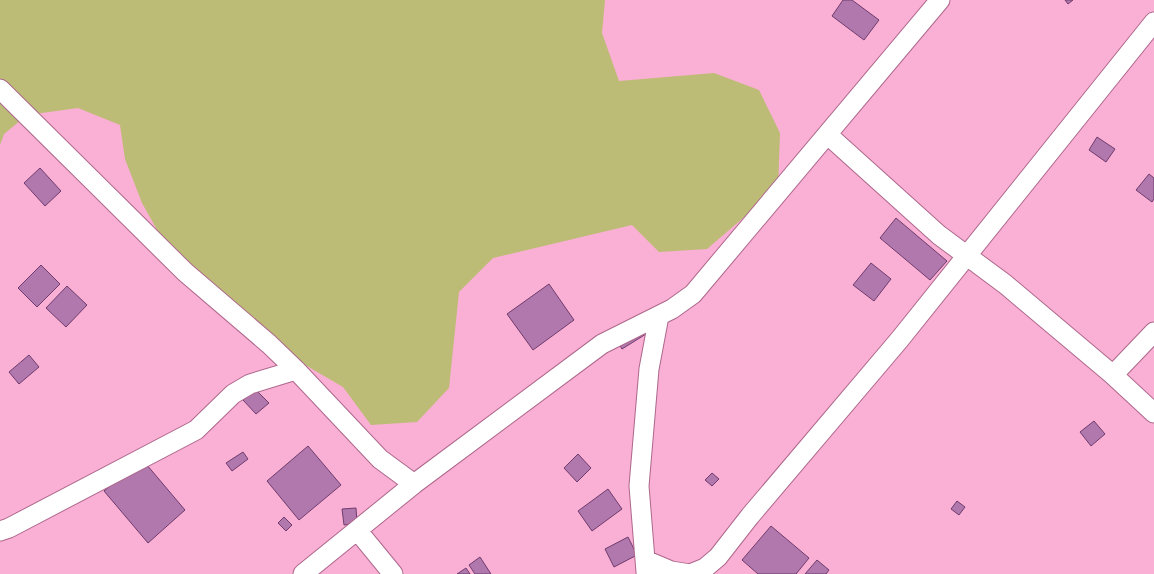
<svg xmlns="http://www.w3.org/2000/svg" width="1154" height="574" font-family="'Titillium Web',sans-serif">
<rect width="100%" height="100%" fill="#faafd4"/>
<!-- green -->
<path fill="#bdbc76" d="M0 0H605L602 33 619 81 714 73 759 90 780 133 778 188 707 249 659 252 632 225 493 258 459 292 449 388 417 422 371 425 343 387 269 344 165 244 142 203 125 159 120 125 78 108 27 115 4 134 0 145Z"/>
<!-- building -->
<path fill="#b078ad" stroke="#6f3c6d" d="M843 0H852L879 20 864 40 832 16Z
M1065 0H1073L1068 4Z
M1097 137 1115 149 1106 162 1089 150Z
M40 168 61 191 45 206 24 183Z
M1149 174 1154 178V199L1152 202 1136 190Z
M896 218 947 261 930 280 880 238Z
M871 263 891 279 874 301 853 285Z
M41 265 60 284 37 307 18 288Z
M549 284 574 320 533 350 507 314Z
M67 286 87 305 66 327 46 308Z
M643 329 646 334 622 349 619 344Z
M29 355 39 367 19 384 9 372Z
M255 389 269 403 256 414 243 400Z
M1094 421 1105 434 1091 446 1080 432Z
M308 446 341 485 299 520 267 481Z
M243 452 248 459 232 471 226 463Z
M578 454 591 468 577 482 564 468Z
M141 458 185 510 148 543 104 491Z
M712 473 719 479 712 486 705 480Z
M608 489 622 509 592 531 578 511Z
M957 501 965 507 959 515 951 509Z
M356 508 357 523 344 525 342 509Z
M284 517 292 525 286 531 278 523Z
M771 526 809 558 796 574H758L742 560Z
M628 537 637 555 614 567 605 549Z
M480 557 491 574H475L469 565Z
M817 560 829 570 826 574H805Z
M466 568 470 574H457Z"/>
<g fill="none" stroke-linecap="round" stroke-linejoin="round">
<!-- minor casing -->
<g stroke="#ad688c" stroke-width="21">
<path id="minor" d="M0 89 185 272 269 344 296 370 380 459 414 484
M828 135 939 235 1005 284 1113 375 1154 413
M1113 375 1154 332
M357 530 393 574
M0 531 9 528 196 430 233 394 250 384 296 370
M645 560 671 571 690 574 705 568 718 557 750 516 900 339 1154 22
M646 572 639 486 649 369 659 316
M303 574 414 484 602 344 672 309 693 294 940 0"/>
</g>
<!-- minor -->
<use href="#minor" stroke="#fff" stroke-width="19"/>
</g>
</svg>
